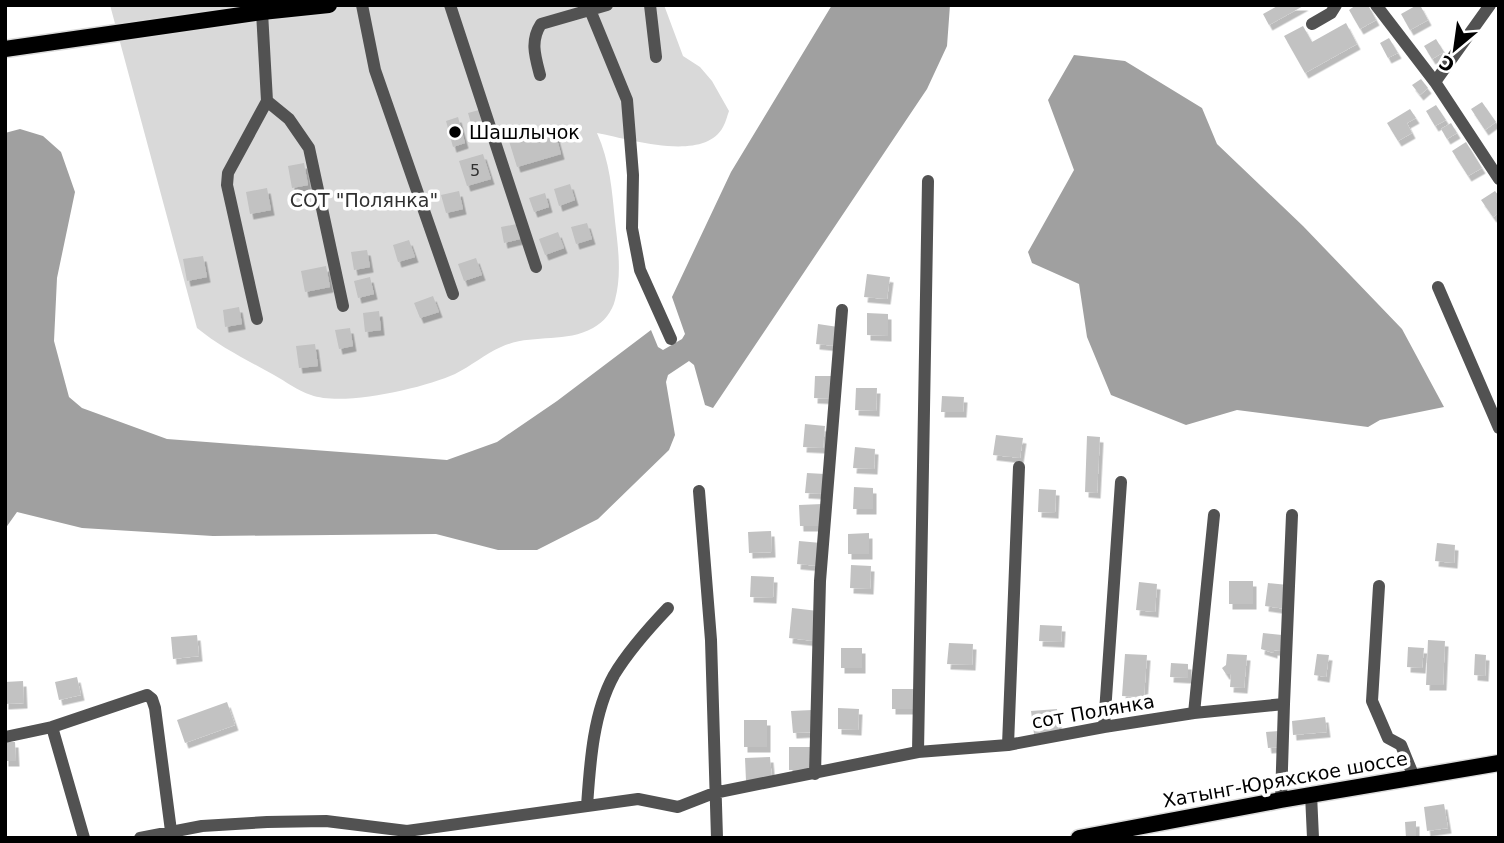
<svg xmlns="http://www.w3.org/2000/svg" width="1504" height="843" font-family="'DejaVu Sans',sans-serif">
<defs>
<filter id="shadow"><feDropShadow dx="3.5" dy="5.5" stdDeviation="0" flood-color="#0004"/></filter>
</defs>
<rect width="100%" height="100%" fill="#fff"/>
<!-- green -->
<path fill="#d9d9d9" d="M110 5H664L683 56 700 67 712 81 729 111C727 116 726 122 723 127 704 163 629 139 597 133 610 162 612 190 615 221 618 247 622 274 615 300 612 312 604 322 593 328 564 344 531 333 501 347 485 354 471 366 455 374 424 388 343 407 311 395 298 391 285 381 274 375 247 360 220 347 197 328Z"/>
<!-- water -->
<path fill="#a0a0a0" d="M832 5H950L947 46 927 89 713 408 705 405 694 365 689 361 668 375 666 382 675 435 669 450 598 519 537 550H498L436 534 213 536 82 528 17 512 5 529V133L20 129 43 136 61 152 75 192 57 278 54 341 69 397 82 408 167 439 447 460 497 442 557 401 651 330 658 347 663 350 682 339 685 334 672 297 731 172Z
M1074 55 1125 61 1202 108 1217 144 1303 226 1402 329 1444 407 1380 420 1368 427 1237 410 1186 425 1111 395 1087 337 1079 284 1032 263 1028 252 1074 170 1048 100Z"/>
<!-- building -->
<path fill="#c2c2c2" filter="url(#shadow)" d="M1279 5H1305L1269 25 1263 14Z
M1356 5H1368L1376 20 1360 29 1349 10Z
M1417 5H1420L1428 20 1410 30 1401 14Z
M1346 23 1357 44 1305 73 1284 36 1303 26 1312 42Z
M1389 38 1398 53 1388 58 1380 43Z
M1436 39 1444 52 1432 59 1424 46Z
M1421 79 1428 88 1420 95 1412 85Z
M1482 102 1496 122 1485 130 1471 109Z
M1436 105 1446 120 1435 126 1426 111Z
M1410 109 1416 118 1407 123 1412 133 1398 141 1387 123Z
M479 110 483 124 472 127 468 113Z
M458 117 465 143 453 147 446 121Z
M1451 123 1457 133 1447 139 1441 129Z
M554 128 561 154 517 167 509 141Z
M1466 142 1482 168 1468 176 1452 151Z
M483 154 491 179 467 186 459 161Z
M304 163 308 185 292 188 288 166Z
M570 184 575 200 559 206 554 189Z
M267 188 271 210 250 214 246 192Z
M459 191 463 209 446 213 441 195Z
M1495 191 1499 196V213L1493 217 1481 200Z
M545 193 549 207 534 212 529 198Z
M587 223 592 239 576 244 571 227Z
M517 224 520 239 504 243 501 227Z
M558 232 564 248 545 255 539 239Z
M409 240 415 257 398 262 393 245Z
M367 250 370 267 354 270 351 252Z
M203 256 207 277 187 281 183 259Z
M476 258 482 275 464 281 458 264Z
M326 266 330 287 305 292 301 271Z
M867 274 890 277 887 299 864 297Z
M370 277 374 294 358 298 354 281Z
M433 296 439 312 420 318 414 303Z
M239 307 242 324 225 327 223 310Z
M379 311 381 330 365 332 363 313Z
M867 313 888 314V336L867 335Z
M818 324 838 327 836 346 816 344Z
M350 328 353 346 339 349 335 330Z
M315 344 318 366 299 368 296 346Z
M815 376H835L834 399 814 398Z
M856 388H877L876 411 855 410Z
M942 396 964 397 963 412H941Z
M805 424 825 426 823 448 803 447Z
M996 435 1023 438 1020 458 993 455Z
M1087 436 1100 437 1097 493 1085 492Z
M855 447 875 449 874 469 853 468Z
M807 473 825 474 824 494 805 493Z
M854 487 873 488V509H853Z
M1039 489 1056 490 1055 513 1038 512Z
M822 504V526H800L799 505Z
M771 531 772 552 749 553 748 532Z
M869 533V554H848V534Z
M799 541 821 543 819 566 797 564Z
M1437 543 1455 545 1454 563 1435 561Z
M851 565 871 566 870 589 850 588Z
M751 576 774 577 773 598 750 597Z
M1229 581H1253V604H1229Z
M1139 582 1157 584 1155 612 1136 610Z
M1268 583 1288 585 1286 609 1265 606Z
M792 608 818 611 814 641 789 638Z
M1040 625 1062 626 1061 642 1039 641Z
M1263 633 1282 635 1281 651 1274 650V653L1261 649Z
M197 635 199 656 173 659 171 637Z
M1428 640 1445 641 1443 685H1426Z
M949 643 973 644 972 665 947 664Z
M1408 647 1424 648 1422 668 1407 667Z
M841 648H862V668H841Z
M1125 654 1147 655 1144 697 1122 696Z
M1227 654 1247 655 1244 688 1230 687 1231 674H1226L1222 668 1226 665Z
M1317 654 1329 655 1326 677 1314 675Z
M1475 654 1486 655 1485 676 1474 675Z
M1171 663 1188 664V678L1170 677Z
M77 677 81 695 59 700 55 682Z
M23 681 24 703 5 704V682Z
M892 689H914L913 709H892Z
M227 702 235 725 185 743 177 720Z
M838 708 859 709 858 730 838 729Z
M1057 709 1059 731 1034 734 1031 711Z
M812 710 813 732 793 733 791 711Z
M1325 717 1327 732 1293 735 1292 721Z
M744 720H767V747H744Z
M1279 731 1280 747 1268 748 1266 732Z
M5 742H15L16 761H5Z
M789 747H813V770H789Z
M770 757 772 779 746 781 745 758Z
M1444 804 1448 828 1427 831 1424 807Z
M1416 821V838H1406L1405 822Z"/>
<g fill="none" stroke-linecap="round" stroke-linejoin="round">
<!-- major casing -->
<g stroke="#dbdbdb" stroke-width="19">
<path id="major" d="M5 49 262 12 329 5
M1079 838 1281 800 1499 763"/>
</g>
<!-- minor -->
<path stroke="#525252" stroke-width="12" d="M362 5 375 70 453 294
M450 5 536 267
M588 5 627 100 633 175 632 228 640 270 671 339
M650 5 656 57
M1376 5 1435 82 1499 179
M262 12 267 101 289 119 309 148 343 306
M1312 24 1331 13 1336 5
M540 75C535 56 530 41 541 24L607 5
M1435 82 1490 5
M1438 287 1499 428
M257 319 227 185 228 173 267 101
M699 491 711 640 717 838
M1379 586 1372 701 1388 738 1401 745 1414 777
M1284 704 1292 515
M1194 713 1214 515
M52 727 84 838
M1104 727 1121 482
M5 737 52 727 147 695 152 699 155 708 171 831
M1008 745 1019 467
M918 752 928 181
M815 774 820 581 842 310
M1311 794 1313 838
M587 806C590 763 593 713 614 675 629 650 648 629 668 608
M140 838 202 826 267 822 326 821 407 831 638 799 678 807 714 793 918 752 1008 745 1104 727 1194 713 1284 704 1281 800"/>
<!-- major -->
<use href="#major" stroke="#000" stroke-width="16"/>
</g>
<!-- markers -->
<circle fill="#000" stroke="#fff" stroke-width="2.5" cx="455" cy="132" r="7"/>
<g text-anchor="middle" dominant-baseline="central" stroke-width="7" stroke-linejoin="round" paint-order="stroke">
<!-- number labels -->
<g font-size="16" fill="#303030">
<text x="475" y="170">5</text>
</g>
<!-- poi labels -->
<g font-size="19" fill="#000" stroke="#fff" text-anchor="start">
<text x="469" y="132">Шашлычок</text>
</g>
<!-- park labels -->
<g font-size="19" fill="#303030" stroke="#fff">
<text x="364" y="200">СОТ "Полянка"</text>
</g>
<!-- street labels -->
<g font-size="19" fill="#000" stroke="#fff">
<text transform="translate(1093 711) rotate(-10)">сот Полянка</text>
<text transform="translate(1285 779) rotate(-10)">Хатынг-Юряхское шоссе</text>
</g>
</g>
<!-- border -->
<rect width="1504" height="843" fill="none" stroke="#000000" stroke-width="14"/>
<!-- north arrow -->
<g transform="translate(1455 49) rotate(209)" stroke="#ffffff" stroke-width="5" paint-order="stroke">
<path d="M0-5L12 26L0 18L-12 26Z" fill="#000000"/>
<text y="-10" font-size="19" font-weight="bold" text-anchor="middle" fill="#000000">С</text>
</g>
</svg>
